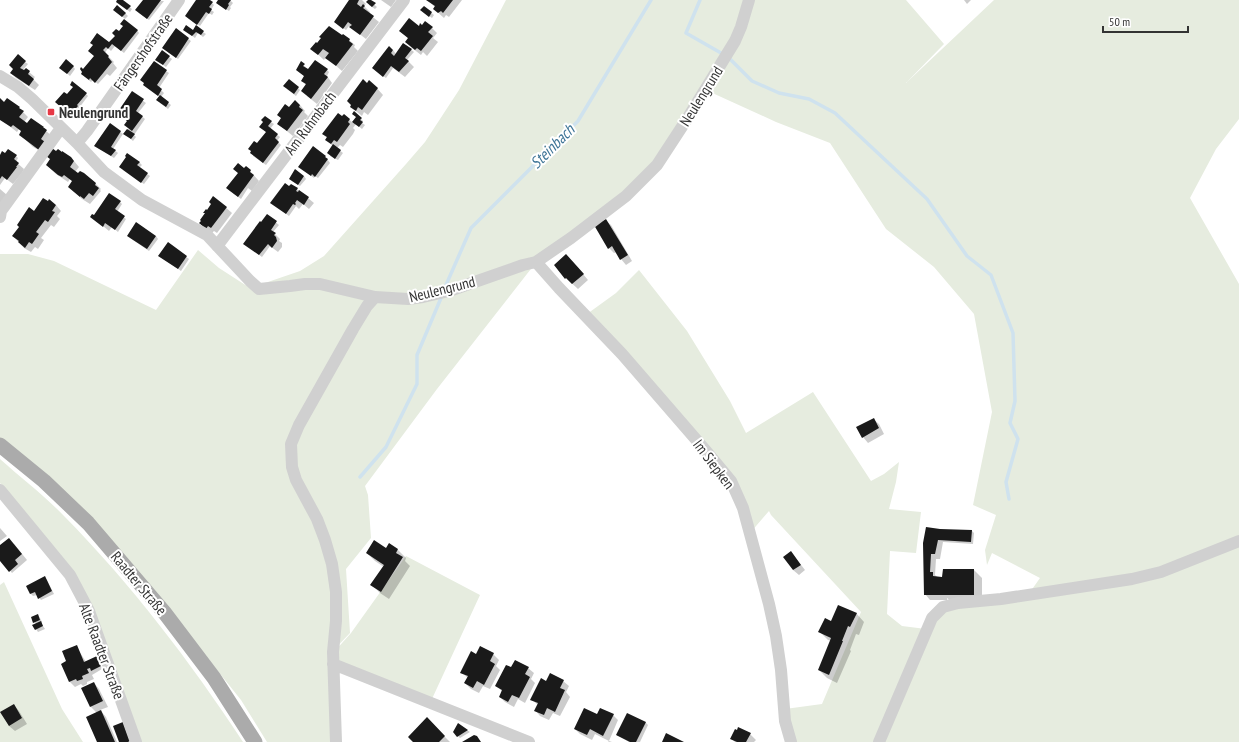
<svg xmlns="http://www.w3.org/2000/svg" width="1239" height="742" font-family="'PT Sans Narrow',sans-serif">
<rect width="100%" height="100%" fill="#fff"/>
<!-- green -->
<path fill="#e6ecdf" d="M506 0H906L944 44 906 83 994 0H1239V119L1216 149 1190 198 1239 284V742H794L785 709 822 704 861 612 771 515 769 511 750 533 732 480 587 314 616 293 639 270 687 331 730 401 746 433 813 392 871 481 884 474 899 462 896 482 889 509 921 512 916 553 890 551 887 614 902 626 926 629 943 607 1028 595 1040 578 992 553 987 565 985 550 996 515 973 505 992 412 974 314 934 267 886 229 830 143 776 122 708 91 657 164 534 265 437 389 365 486 368 495 371 538 346 569 350 633 329 655 332 742H267L241 700 169 610 0 440V254H28L54 261 156 310 198 250 219 268 250 288 300 271 324 256 406 164 425 142 459 90Z
M0 459C21 478 45 496 64 516 131 584 190 661 243 742H139L91 611 47 545 0 483Z
M406 556 480 595 431 701 333 664 334 652 351 633Z
M4 582 62 709 83 742H0V585Z"/>
<!-- shadow -->
<path fill="#0003" d="M119 0H121L132 9 130 12 120 4Z
M144 0 164 1 149 20 139 13Z
M197 0H209L214 5 211 10 214 12 212 15 209 13 200 26 189 18Z
M219 0H230L233 3 230 7 231 8 229 11 220 5Z
M351 0H362L366 4 364 6 370 12 369 14 379 22 366 39 349 26 346 30 338 24Z
M369 0 377 7 375 9 369 5Z
M381 0H396L391 7Z
M427 0H462L449 17 446 15 444 18 434 9 435 7Z
M964 0H971L967 4Z
M424 7 434 15 432 18 424 12Z
M117 12 125 13 128 16 125 19Z
M419 27 432 28 437 33 433 38 438 42 427 56 423 52 421 55 412 48 407 42 409 39 400 31Z
M137 30 139 33 124 53 115 46 111 51 108 48 105 53 114 62 113 63 117 68 110 76 107 74 98 84 93 80 91 82 84 76V70L91 60 119 33Z
M176 30 191 41 178 59 166 50Z
M193 31 203 32 206 34 203 37 198 33 195 38 187 32Z
M349 40 355 45 354 47 358 51 342 71 326 57 324 60 312 49Z
M404 44 414 52 407 60 414 67 405 77 393 68 386 78 375 70 393 50 396 54Z
M162 52 172 59 166 67 159 62Z
M25 62 28 64 22 71 29 72 35 77 33 79 39 85 35 90 16 78 11 73Z
M301 63 309 70H327L329 72 327 76 332 83 317 104 307 96 306 85 302 81 305 77 297 70Z
M73 66 75 69 70 76 63 70Z
M166 71 169 73 159 88 164 93 161 97 171 105 168 109 160 103V97L147 87Z
M368 84 375 86 383 95 368 115 364 112 362 116 351 107Z
M298 88 300 90 296 96 287 89Z
M132 93 146 103 138 113 145 119 134 135 136 137 133 141 125 134 129 128 128 121Z
M86 94 88 96 79 108 80 109 73 117 59 104 67 95Z
M7 100 19 108 28 117 24 122 27 124 46 131 52 136 42 152 33 147 20 134 22 131 19 129 17 132 0 119V101L5 103Z
M300 105 305 111 304 112 308 116 293 136 278 124 282 119 278 115 289 108Z
M354 112 363 121 362 123 365 125 362 129 356 124 353 128 355 130 353 134 343 147 340 145 337 148 343 153 338 160 330 156 333 146 326 140 327 138 323 134 344 115 353 123 357 117Z
M271 122 274 124 270 129 280 137 277 141 281 145 266 165 253 156 257 145 267 132 263 129Z
M110 124 123 134 113 149 118 153 114 158 98 148Z
M0 156H16L18 158 16 162 24 169 22 173 13 184 5 178 0 185Z
M325 156 330 163 318 178 315 176 314 178 302 169Z
M74 161 79 167 75 172 92 180 101 189 100 190 101 191 90 204 82 199 69 187 73 181 70 179 68 182 56 174 47 165Z
M139 162 142 165 139 168 150 176 144 184 123 170Z
M234 169H244L250 171 259 181 252 191 248 188 241 199 230 191 239 174Z
M304 176 306 179 300 186 292 181Z
M290 187 297 189 314 203 309 209 303 204 299 209 296 206 289 216 274 205Z
M0 189 7 195 0 207Z
M214 197 232 213 217 233 214 231 212 233 206 229Z
M120 202 122 204 117 212 126 219 118 232 112 227 109 231 92 217Z
M56 205 61 211 57 216 60 219 54 227 51 225 41 238 44 240 38 249 35 247 31 252 24 248 13 236 34 212Z
M267 215 279 225 273 232 280 239 279 241 282 243V247L278 252 270 246 262 257 247 246Z
M605 220 611 225 632 261 626 265 621 259 617 252 614 253 609 248Z
M156 236 158 239 149 251 130 238Z
M168 243 189 259 181 271 162 258Z
M572 261 588 280 578 289 566 278 556 265Z
M873 419 879 424 884 434 868 443 863 437Z
M0 528 7 536 0 541Z
M972 531 974 533 973 544 943 542 940 559H936L935 575 937 577 942 578 974 570 982 578V602H952L947 598V600H930L925 594 924 543Z
M14 544 27 560 12 573 0 559V545Z
M390 545 398 550 406 558 405 561 410 566 389 599 380 593 372 585 384 567 375 561 367 553 387 550Z
M791 552 805 570 799 575 793 570Z
M45 578 47 580 54 594 41 600 37 595 33 596 31 594 27 586Z
M856 613 864 622 859 635 856 634 850 650 851 651 837 683 827 678 819 670 831 641 828 640 820 632 832 622Z
M38 615 40 618 42 622 41 623 45 629 38 632 36 629V624L34 622Z
M76 646 86 662 96 658 99 660 102 669 92 675 94 679 87 682V684L83 686 81 684 75 687 69 681 68 662Z
M493 654 499 660 496 666 500 670 490 689 483 686 479 693 471 689 465 683 468 678 461 672 476 655Z
M528 668 534 673 531 679 535 683 525 703 518 699 514 707 505 702 500 697 502 691 496 686 511 669Z
M563 681 569 686 566 692 570 697 560 716 553 713 549 720 540 716 535 710 538 705 531 699 546 682Z
M94 683 99 689 108 707 100 710 106 717 117 742H98L97 713 91 707 83 689Z
M14 705 19 711 27 724 15 731 9 726 2 713Z
M627 714 646 723 648 725 640 742H629L617 735Z
M613 715 618 720 609 741 612 742H608L609 741 595 734 592 740 580 734 575 729Z
M427 719 450 742H414Z
M459 725 470 732 460 738 454 732Z
M750 734 756 740 754 742H735L731 738Z"/>
<g fill="none" stroke-linecap="round" stroke-linejoin="round">
<!-- stream -->
<path stroke="#cfe2ee" stroke-width="3.5" d="M700 0 686 33 728 57 752 81 779 93 809 99 835 113 927 199 967 256 991 275 1013 333 1015 401 1010 423 1018 439 1006 482 1009 499
M446 285 471 228 578 121 651 0
M360 477 386 447 417 384V355L441 298"/>
</g>
<!-- building -->
<path fill="#1a1a1a" d="M117 0H123L131 6 127 10 116 2Z
M143 0H161L147 19 135 10Z
M196 0H210L213 2 209 7 212 9 209 14 206 12 197 25 185 16Z
M218 0H231L228 4 229 5 226 10 216 3Z
M349 0H359L357 4 361 7 363 4 365 6 363 8 374 16 360 35 349 27 352 25 348 22 343 29 334 22Z
M368 0H371L376 3 372 7 366 2Z
M426 0H453L443 13 441 11 438 13 433 9 435 6Z
M117 5 126 13 122 17 113 10Z
M424 6 432 12 429 17 420 10Z
M409 18 419 26 420 23 422 25 425 21 433 27 428 32 433 36 421 51 417 48 415 50 405 42 408 38 399 31Z
M124 19 138 30 121 51 112 44 108 49 106 47 103 50 109 56 108 57 112 62 95 83 90 78 89 80 81 74 82 72 80 69 81 67 83 69 94 56 88 51 93 45 90 43 97 33 109 42 115 36 112 33 116 29 119 31 123 26 120 24Z
M186 25 193 30 196 25 204 31 201 35 196 32 192 36 183 30Z
M329 26 342 35 343 34 350 39 349 41 353 44 336 66 325 58 329 53 323 49 318 55 310 49 316 42 317 43 321 38 319 37Z
M176 28 189 38 176 58 162 48Z
M403 43 412 49 405 58 409 61 399 72 391 66 383 77 372 68 389 46 393 50 391 53 394 56Z
M162 50 170 56 163 65 155 60Z
M18 54 26 61 20 68 24 70 26 68 30 71 28 74 34 79 29 86 10 73 13 69 9 65Z
M66 59 74 66 67 74 59 68Z
M315 60 328 69 324 74 328 77 311 99 301 91 306 84 301 81 304 76 296 70 301 61 305 64 303 66 308 69Z
M154 61 167 70 157 85 162 89 158 96 143 85 144 83 140 80Z
M289 79 299 87 294 94 283 86Z
M363 79 367 83 369 80 378 88 362 110 358 107 356 111 350 107 351 105 347 101Z
M72 81 87 93 77 105 78 106 70 115 55 102 64 92 67 94 73 87 70 85Z
M132 91 144 99 136 111 143 116 132 131 124 125 127 121 117 113Z
M160 95 169 102 166 107 156 100Z
M0 98 4 102 7 98 20 107 19 108 24 111 19 117 27 123 31 118 44 127H43L47 130 41 139 45 142 39 150 19 135 21 131 13 125 11 127 0 120Z
M295 100 300 105 299 107 303 110 287 131 277 124 281 118 277 115 285 104 289 107Z
M354 111 362 118 360 120 363 122 359 127 352 122 356 117 352 114Z
M338 113 342 116 344 114 350 119 348 122 350 124 337 142 334 140 331 144 325 140 327 137 322 134Z
M265 116 272 121 268 126 278 134 275 138 279 142 263 163 250 153 251 151 248 149 254 141 257 143 266 132 259 127 263 122 261 120Z
M110 123 121 131 111 147 116 150 111 156 94 146Z
M127 129 135 134 131 139 123 134Z
M333 144 341 150 335 159 327 153Z
M313 146 326 156 325 157 328 159 315 177 312 174 311 176 298 167Z
M52 148 56 151 58 149 62 152V151L71 157 74 161 70 167 78 173 80 171 84 173 96 183 95 185 99 188 93 196 89 193 84 199 80 196V197L68 187 72 181 64 175 62 177 58 175 46 165 50 159 46 156Z
M8 149 17 155 14 159 19 163 16 167H17L7 180 2 176 0 179V155L2 151 5 153Z
M127 153 140 162 137 165 148 173 141 183 119 167 126 157 125 156Z
M238 163 244 168 246 166 251 170 250 172 254 175 238 197 226 188 238 173 233 169Z
M295 169 304 176 298 185 289 179Z
M285 183 289 186 291 184 298 188 296 191 298 192 299 190 309 197 304 205 297 200 295 203 296 204 295 205 293 204 286 214 270 203Z
M109 193 121 201 115 209 125 216 115 230 105 223 103 227 90 217 92 214 94 215Z
M213 196 227 207 211 228 208 226 206 229 199 223 201 221 200 220 205 213H203L206 209 207 210 211 204 209 202Z
M43 198 48 201 49 199 56 205 52 211 55 212 48 222 45 220 36 232 39 234 32 244 29 242 25 248 18 242 19 241 12 236 19 227 17 225 29 207 34 211Z
M267 214 277 221 271 230 276 233 274 235 276 237 277 241 272 248 268 244 259 255 243 244 260 221 261 222Z
M606 219 628 255 620 260 612 246 608 249 594 225Z
M136 222 156 236 147 249 127 236Z
M168 242 187 256 178 269 158 256Z
M566 254 584 274 572 284 566 278 565 279 554 265Z
M874 418 879 428 862 438 856 427Z
M926 527 940 529 972 530 971 542 938 540 935 554H931L930 572H933V576L942 577 943 569H974V595H924L923 543Z
M9 538 22 554 15 560 18 564 9 572 0 561V545Z
M374 540 386 548 389 543 398 549 396 553 403 557 381 592 370 585 384 565 366 553Z
M791 551 801 565 793 570 783 557Z
M45 576 52 591 38 599 35 592 30 594 26 586Z
M838 605 857 613 850 627 848 626 842 641H843L829 675 818 670 831 638 818 632 825 618 831 621Z
M38 614 40 620 33 623 31 617Z
M41 621 43 626 35 630 32 625Z
M77 645 84 662 97 656 101 666 91 671 90 668 87 669 89 673 82 676 83 679 77 681 76 679 69 682 61 664 66 661 62 651Z
M480 646 494 653 490 661 495 664 484 685 477 681 473 688 464 683 468 676 460 673 471 651 476 654Z
M515 660 529 667 525 674 530 677 519 698 512 695 508 702 499 697 502 690 495 686 506 665 511 667Z
M550 673 564 680 560 688 565 690 555 712 547 708 544 715 534 711 538 703 530 700 541 678 546 681Z
M94 682 103 701 90 707 81 688Z
M14 704 22 718 9 726 0 712Z
M584 708 597 714 600 708 614 714 603 736 590 729 587 735 574 729Z
M101 710 115 742H97L86 717Z
M627 713 646 722 636 742H630L616 735Z
M427 717 445 736 439 742H413L408 737Z
M123 722 130 741 128 742H119L113 726Z
M458 723 468 730 457 737 453 732Z
M738 727 751 733 746 742H737L730 739 735 729 737 730Z
M666 733 684 742H662Z
M474 735 477 736 481 742H462Z"/>
<g fill="none" stroke-linecap="round" stroke-linejoin="round">
<!-- minor -->
<path stroke="#d0d0d0" stroke-width="12" d="M0 76 18 87 32 99 77 143 104 172 142 200 207 235 250 281 259 289 290 286 305 284H320L375 297 408 299 423 297 449 291 523 265 536 262 571 238 626 196 657 165 689 116 735 41 741 27 749 0
M77 143 87 131 179 0
M0 217 1 211 4 207 61 128
M217 246 404 0
M536 262 559 288 622 354 706 451 731 481 743 508 769 604 776 636 781 670 785 721 791 742
M0 490 70 575 89 611 136 742
M333 664 529 742
M336 742 333 652 336 621V592L332 564 325 540 317 519 296 480 292 467 291 444 299 425 353 329 367 306 375 297
M879 742 932 618 943 607 958 603 1001 599 1132 579 1161 572 1239 541"/>
<!-- major -->
<path stroke="#ababab" stroke-width="15" d="M0 445 44 481 88 523 135 578 164 612 214 678 255 742"/>
</g>
<!-- markers -->
<rect fill="#e63946" stroke="#fff" stroke-width="1.5" x="47" y="108" width="8" height="8" rx="2"/>
<g text-anchor="middle" dominant-baseline="central" stroke-width="4" stroke-linejoin="round" paint-order="stroke">
<!-- street labels -->
<g font-size="15" fill="#333" stroke="#fff">
<text transform="translate(143 52) rotate(-55)">Fängershofstraße</text>
<text transform="translate(701 96) rotate(-58)">Neulengrund</text>
<text transform="translate(310 123) rotate(-53)">Am Ruhmbach</text>
<text transform="translate(442 289) rotate(-14)">Neulengrund</text>
<text transform="translate(714 464) rotate(53)">Im Siepken</text>
<text transform="translate(139 583) rotate(50)">Raadter Straße</text>
<text transform="translate(102 651) rotate(69)">Alte Raadter Straße</text>
</g>
<!-- poi labels -->
<g font-size="15" font-weight="bold" fill="#333" stroke="#fff" text-anchor="start">
<text x="59" y="112">Neulengrund</text>
</g>
<!-- water labels -->
<g font-size="16" font-style="italic" fill="#3f7597" stroke="#fff">
<text transform="translate(552 146) rotate(-45)">Steinbach</text>
</g>
</g>
<!-- scale -->
<path d="M1103 26v6h85v-6" fill="none" stroke="#333333" stroke-width="2"/>
<text x="1109" y="26" font-size="12" fill="#333333" stroke="#ffffff" stroke-width="3" paint-order="stroke">50 m</text>
</svg>
